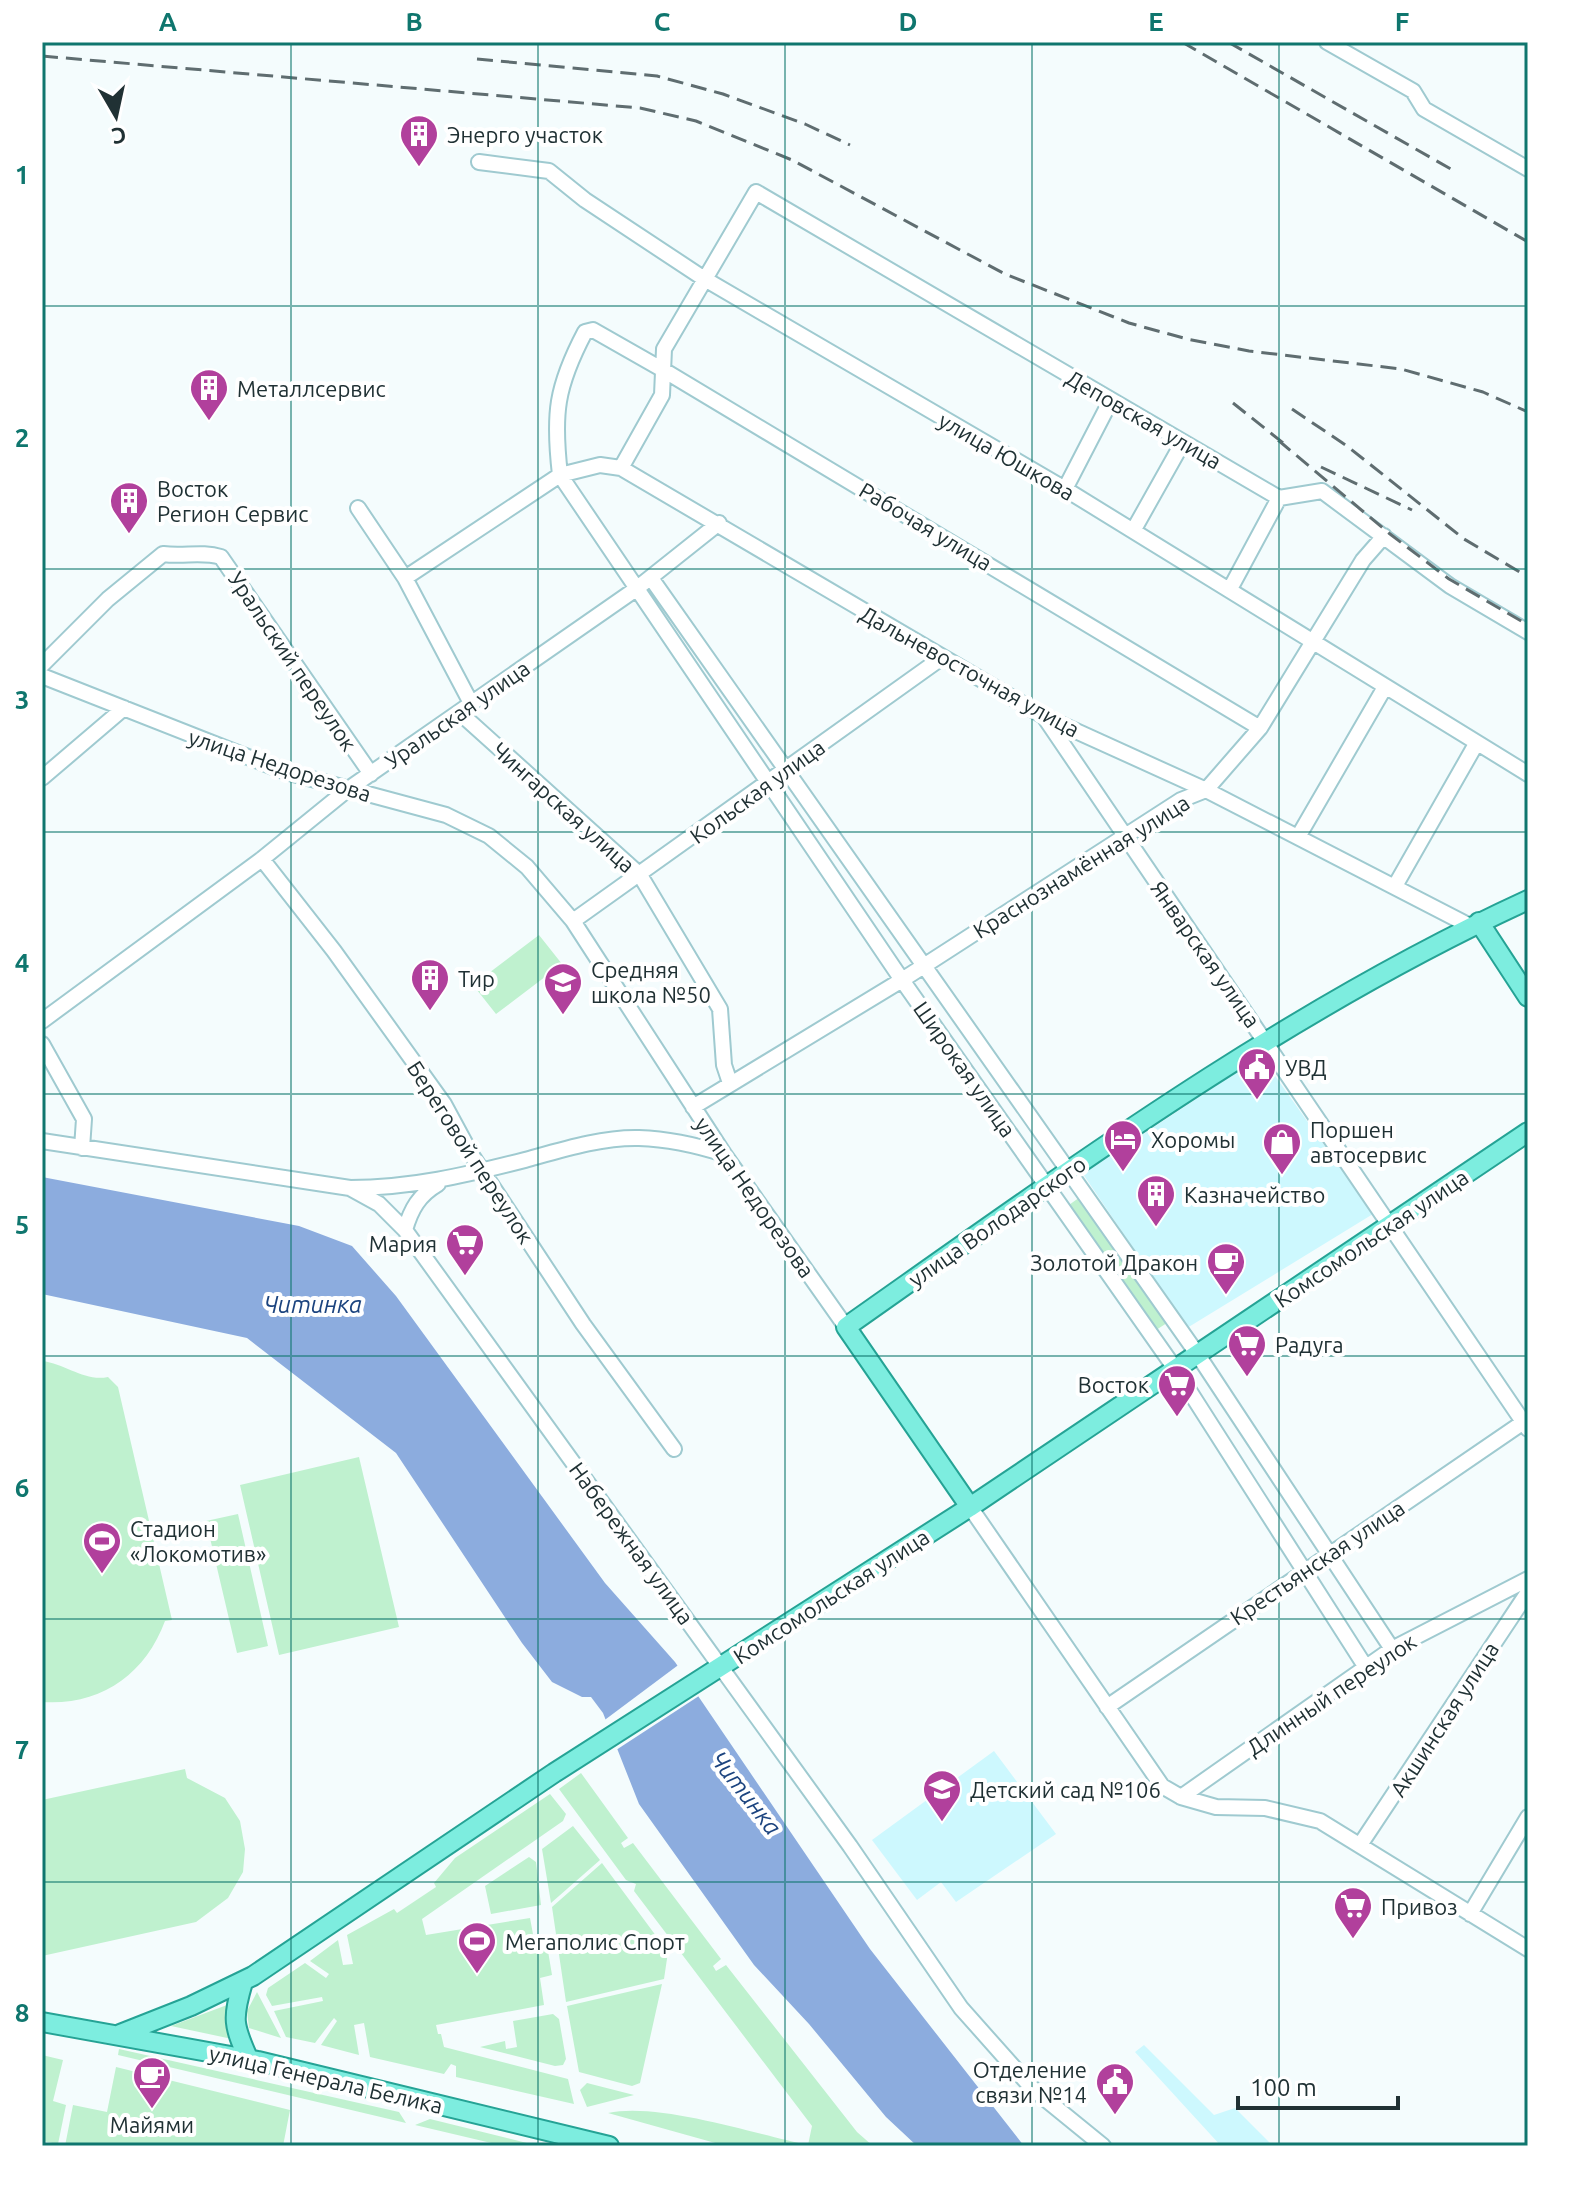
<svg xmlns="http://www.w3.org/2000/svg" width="1570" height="2188" font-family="Ubuntu,sans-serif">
<rect width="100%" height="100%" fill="#f4fcfd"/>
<!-- built -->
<path fill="#cdf8fe" d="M1261 1056 1373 1214 1187 1328 1083 1174Z
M994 1751 1056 1834 956 1902 941 1882 917 1900 872 1840Z
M1144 2045 1214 2115 1235 2108 1273 2146H1221L1135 2052Z"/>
<!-- green -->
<path fill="#bff1cf" d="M539 935 562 964 496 1014 473 985Z
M1083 1195 1170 1321 1153 1332 1066 1207Z
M42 1361C66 1364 85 1382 108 1377L118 1387 172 1620 165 1621C145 1675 100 1706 42 1702Z
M359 1457 399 1627 279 1655 240 1485Z
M238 1514 268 1646 237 1653 206 1521Z
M185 1769 187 1778 225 1798 240 1821 245 1849 243 1872 228 1898 196 1922 42 1956V1800Z
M581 1773 628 1838 621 1843 624 1848 633 1843 721 1959 713 1966 716 1971 726 1965 857 2132 873 2146H726L608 2113C659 2102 754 2134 808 2145L812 2126 634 1891 636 1884 626 1880 559 1789Z
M550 1794 566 1814 563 1821 422 1919 426 1935 530 1918 535 1945H547L552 1975 540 1978 544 2005 436 2025 438 2034H441L444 2047 568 2079 574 2104 456 2077V2066L451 2064 444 2074 370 2057 364 2023 354 2025 359 2055 321 2045 337 2021 334 2018 315 2043 286 2037 274 2011 323 2001 322 1997 272 2006 266 1995 268 1988 305 1963 326 1978 329 1974 310 1961 338 1940 343 1965 353 1964 347 1935 394 1909 397 1913 436 1887 434 1883 455 1858Z
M573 1826 600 1860 551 1903 542 1849Z
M529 1857 536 1862 541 1905 491 1914 485 1886Z
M602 1863 668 1952 664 1979 566 2002 552 1907Z
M662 1984 640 2083 632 2086 579 2072 567 2006Z
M257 1992 281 2038 249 2028 247 2011Z
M235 2002 232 2039 171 2026Z
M553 2014 559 2019 566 2059 563 2065 555 2066 480 2047 505 2041 506 2049 517 2047 513 2021Z
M119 2049 399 2112 406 2123 118 2055Z
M42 2055 63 2060 53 2101 66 2105 58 2144 42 2141Z
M116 2067 290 2110 283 2146H65L73 2105 107 2112Z
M587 2083 634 2095 587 2107 580 2090Z
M430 2119 539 2146H504L415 2125Z"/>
<!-- water -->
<path fill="#8cacde" d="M42 1177 299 1226 352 1246 396 1296 605 1583 675 1662 870 1949 1024 2146H917L886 2117 809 2024 754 1965 639 1804 603 1713 591 1697H582L552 1682 522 1643 396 1453 247 1338 42 1294Z"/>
<!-- pier -->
<path fill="#f4fcfd" d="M681 1663 702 1694 613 1752 602 1722Z"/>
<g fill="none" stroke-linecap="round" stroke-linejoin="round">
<!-- minor casing -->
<g stroke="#9fcad0" stroke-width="18">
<path id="minor" d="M1327 42 1413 91 1424 109 1528 169
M479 162 549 171 585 200 703 278 1065 489 1528 774
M621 468 662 395 664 349 756 192 1279 498 1322 491 1450 586 1528 632
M1065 489 1111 400
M358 508 405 578 472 705
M1133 531 1183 442
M405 578 560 475 600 465 621 468 1045 717 1206 790 1470 926
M651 578 1198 1355 1392 1649
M1230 589 1279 498
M42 665 108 599 163 554C184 557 201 551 221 557L371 774
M42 676 286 772 446 815 489 836 527 867 573 921 724 1154 846 1327
M460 713 640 875 720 1009 724 1065 730 1083
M1045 718 1528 1429
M1260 728 665 371 593 330 585 332C556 387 553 414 560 475L902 980 1176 1370 1365 1666
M42 778 124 708
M1298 837 1385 687
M262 859 334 951 444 1104 471 1154 583 1324 674 1449
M1395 886 1476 744
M573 921 940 659
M42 1021 262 859 347 790 636 589 719 523
M42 1044 84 1119 82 1148
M693 1107 902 980 1181 800 1206 790 1260 728 1363 560 1384 536
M42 1141 350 1188 379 1204 405 1230 850 1846 961 2008 1033 2089 1103 2146
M350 1188C411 1188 466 1175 525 1160 561 1150 602 1137 639 1138 669 1139 696 1145 724 1154
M405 1230C411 1209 419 1195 438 1184
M970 1507 1162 1786 1181 1797 1216 1807 1265 1808 1320 1821 1528 1949
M1107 1707 1528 1419
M1181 1797 1392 1649 1528 1579
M1360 1845 1528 1592
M1470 1914 1528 1817"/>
</g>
<!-- major casing -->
<g stroke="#25a395" stroke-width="22">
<path id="major" d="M1479 922 1528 997
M970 1507 846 1327C1065 1173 1284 1012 1528 900
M243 1982C232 2019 233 2025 249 2060
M42 2022 258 2061 609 2146
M120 2034 191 2006 253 1976 554 1773 970 1507 1528 1132"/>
</g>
<!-- minor -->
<use href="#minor" stroke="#fff" stroke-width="14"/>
<!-- major -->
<use href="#major" stroke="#7deddf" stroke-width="18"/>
<!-- rail -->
<path stroke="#5f6d70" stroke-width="3" stroke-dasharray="16 8" stroke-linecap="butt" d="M1182 42 1528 242
M1228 42 1456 172
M42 56 640 108 696 121 792 160 1005 274 1129 323 1187 339 1249 351 1401 369 1483 392 1528 412
M477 59 657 76 723 94 805 124 850 145
M1233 403 1287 446
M1292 409 1347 446 1464 539 1528 577
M1278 440 1390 534 1449 579 1528 625
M1321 467 1412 510"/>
</g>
<!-- grid -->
<path fill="none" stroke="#0f766e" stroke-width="2" stroke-opacity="0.55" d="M291 42V2146M538 42V2146M785 42V2146M1032 42V2146M1279 42V2146M42 306H1528M42 569H1528M42 832H1528M42 1094H1528M42 1356H1528M42 1619H1528M42 1882H1528"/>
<!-- icons -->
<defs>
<g id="building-pin" transform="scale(2)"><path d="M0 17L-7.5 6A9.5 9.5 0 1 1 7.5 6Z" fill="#b1409c" stroke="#fff"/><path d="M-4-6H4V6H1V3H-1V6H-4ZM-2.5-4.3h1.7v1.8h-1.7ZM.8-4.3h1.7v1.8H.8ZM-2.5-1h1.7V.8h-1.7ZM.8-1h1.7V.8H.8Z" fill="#fff"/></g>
<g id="school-pin" transform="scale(2)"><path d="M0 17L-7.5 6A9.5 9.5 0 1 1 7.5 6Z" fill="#b1409c" stroke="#fff"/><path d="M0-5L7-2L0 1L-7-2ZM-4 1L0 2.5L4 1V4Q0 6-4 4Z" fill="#fff"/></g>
<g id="civic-pin" transform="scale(2)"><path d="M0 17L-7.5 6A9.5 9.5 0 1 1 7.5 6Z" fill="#b1409c" stroke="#fff"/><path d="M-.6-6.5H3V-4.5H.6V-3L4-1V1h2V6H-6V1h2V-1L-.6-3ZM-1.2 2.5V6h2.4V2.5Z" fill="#fff"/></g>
<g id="hotel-pin" transform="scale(2)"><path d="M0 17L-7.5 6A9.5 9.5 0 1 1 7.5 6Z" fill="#b1409c" stroke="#fff"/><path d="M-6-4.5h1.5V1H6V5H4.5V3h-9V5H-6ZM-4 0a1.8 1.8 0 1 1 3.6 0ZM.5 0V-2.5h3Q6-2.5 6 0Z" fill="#fff"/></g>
<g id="shop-pin" transform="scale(2)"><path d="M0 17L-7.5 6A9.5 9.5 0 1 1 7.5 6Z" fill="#b1409c" stroke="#fff"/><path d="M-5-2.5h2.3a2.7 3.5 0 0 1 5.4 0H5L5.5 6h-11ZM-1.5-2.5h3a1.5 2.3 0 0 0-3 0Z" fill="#fff"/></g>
<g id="supermarket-pin" transform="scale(2)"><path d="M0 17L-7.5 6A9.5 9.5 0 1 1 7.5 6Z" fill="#b1409c" stroke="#fff"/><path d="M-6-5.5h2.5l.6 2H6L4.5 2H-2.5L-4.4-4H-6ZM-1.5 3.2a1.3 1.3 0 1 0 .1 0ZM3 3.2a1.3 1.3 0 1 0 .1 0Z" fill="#fff"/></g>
<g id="cafe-pin" transform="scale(2)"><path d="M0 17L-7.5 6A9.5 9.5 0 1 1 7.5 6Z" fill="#b1409c" stroke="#fff"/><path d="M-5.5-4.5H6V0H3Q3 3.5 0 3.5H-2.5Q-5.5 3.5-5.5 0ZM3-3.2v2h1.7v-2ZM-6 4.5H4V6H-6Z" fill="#fff"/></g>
<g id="stadium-pin" transform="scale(2)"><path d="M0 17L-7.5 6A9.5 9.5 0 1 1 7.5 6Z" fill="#b1409c" stroke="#fff"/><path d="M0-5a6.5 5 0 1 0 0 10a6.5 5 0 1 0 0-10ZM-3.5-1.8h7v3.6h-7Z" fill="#fff"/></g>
</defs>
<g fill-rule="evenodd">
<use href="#building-pin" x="419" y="134"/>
<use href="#building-pin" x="209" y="388"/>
<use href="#building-pin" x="129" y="501"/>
<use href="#building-pin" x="430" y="978"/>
<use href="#school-pin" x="563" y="982"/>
<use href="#civic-pin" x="1257" y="1067"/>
<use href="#hotel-pin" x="1123" y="1139"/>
<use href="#shop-pin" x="1282" y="1142"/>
<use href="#building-pin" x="1156" y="1194"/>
<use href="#supermarket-pin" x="465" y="1243"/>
<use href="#cafe-pin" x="1226" y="1262"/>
<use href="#supermarket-pin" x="1247" y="1344"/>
<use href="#supermarket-pin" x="1177" y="1384"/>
<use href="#stadium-pin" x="102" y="1541"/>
<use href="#school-pin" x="942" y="1789"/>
<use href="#supermarket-pin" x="1353" y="1906"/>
<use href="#stadium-pin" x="477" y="1941"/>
<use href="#cafe-pin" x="152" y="2076"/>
<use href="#civic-pin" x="1115" y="2082"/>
</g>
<g text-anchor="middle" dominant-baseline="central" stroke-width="8" stroke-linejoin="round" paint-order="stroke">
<!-- poi labels -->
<g font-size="22" fill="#203134" stroke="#fff" text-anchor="start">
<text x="447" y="134">Энерго участок</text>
<text x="237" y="388">Металлсервис</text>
<text x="157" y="488">Восток<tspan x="157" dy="25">Регион Сервис</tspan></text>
<text x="591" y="969">Средняя<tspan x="591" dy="25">школа №50</tspan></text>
<text x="458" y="978">Тир</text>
<text x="1285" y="1067">УВД</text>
<text x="1310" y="1129">Поршен<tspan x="1310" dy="25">автосервис</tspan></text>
<text x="1151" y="1139">Хоромы</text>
<text x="1184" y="1194">Казначейство</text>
<text x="437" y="1243" text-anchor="end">Мария</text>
<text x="1198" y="1262" text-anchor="end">Золотой Дракон</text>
<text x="1275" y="1344">Радуга</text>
<text x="1149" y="1384" text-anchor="end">Восток</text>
<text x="130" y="1528">Стадион<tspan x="130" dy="25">«Локомотив»</tspan></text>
<text x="970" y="1789">Детский сад №106</text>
<text x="1381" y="1906">Привоз</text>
<text x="505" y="1941">Мегаполис Спорт</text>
<text x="1087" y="2069" text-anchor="end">Отделение<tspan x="1087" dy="25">связи №14</tspan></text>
<text x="152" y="2124" text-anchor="middle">Майями</text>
</g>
<!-- street labels -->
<g font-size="22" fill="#203134" stroke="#fff">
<text transform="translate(1144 419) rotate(30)">Деповская улица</text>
<text transform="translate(1007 456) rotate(30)">улица Юшкова</text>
<text transform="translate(926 526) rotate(31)">Рабочая улица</text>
<text transform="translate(293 661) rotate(56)">Уральский переулок</text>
<text transform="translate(970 671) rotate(29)">Дальневосточная улица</text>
<text transform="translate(457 714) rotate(-35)">Уральская улица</text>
<text transform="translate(280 765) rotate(18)">улица Недорезова</text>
<text transform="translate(757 791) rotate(-36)">Кольская улица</text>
<text transform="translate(564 807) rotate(42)">Чингарская улица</text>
<text transform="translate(1081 866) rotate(-32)">Краснознамённая улица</text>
<text transform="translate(1206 954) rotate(55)">Январская улица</text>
<text transform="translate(965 1069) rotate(55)">Широкая улица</text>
<text transform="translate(471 1152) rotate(57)">Береговой переулок</text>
<text transform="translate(755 1197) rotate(55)">улица Недорезова</text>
<text transform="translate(997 1221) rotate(-35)">улица Володарского</text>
<text transform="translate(1371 1238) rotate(-34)">Комсомольская улица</text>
<text transform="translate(632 1543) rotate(54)">Набережная улица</text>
<text transform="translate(1317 1562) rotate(-34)">Крестьянская улица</text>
<text transform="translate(831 1596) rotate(-33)">Комсомольская улица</text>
<text transform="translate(1331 1694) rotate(-34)">Длинный переулок</text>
<text transform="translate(1444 1719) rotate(-57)">Акшинская улица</text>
<text transform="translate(326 2079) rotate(13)">улица Генерала Белика</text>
</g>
<!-- water labels -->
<g font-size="24" font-style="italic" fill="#1c447f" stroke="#fff">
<text x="313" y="1304">Читинка</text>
<text transform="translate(746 1793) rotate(52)">Читинка</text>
</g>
</g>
<!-- border -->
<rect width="1570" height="2188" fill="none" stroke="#ffffff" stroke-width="88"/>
<!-- north arrow -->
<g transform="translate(116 116) rotate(171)" stroke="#ffffff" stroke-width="6" paint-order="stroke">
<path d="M0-6L14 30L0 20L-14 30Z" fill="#203134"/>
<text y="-12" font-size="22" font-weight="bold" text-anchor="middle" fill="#203134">С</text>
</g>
<!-- scale -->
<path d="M1238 2096v12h160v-12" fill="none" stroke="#203134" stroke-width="4"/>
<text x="1250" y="2096" font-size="24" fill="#203134" stroke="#ffffff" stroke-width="6" paint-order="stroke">100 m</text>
<rect x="44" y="44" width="1482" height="2100" fill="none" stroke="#0f766e" stroke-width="3"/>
<g font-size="26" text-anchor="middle" font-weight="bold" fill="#0f766e">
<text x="168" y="31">A</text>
<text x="414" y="31">B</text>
<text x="662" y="31">C</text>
<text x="908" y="31">D</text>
<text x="1156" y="31">E</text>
<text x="1402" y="31">F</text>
<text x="22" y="184">1</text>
<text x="22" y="447">2</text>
<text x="22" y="709">3</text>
<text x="22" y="972">4</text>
<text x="22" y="1234">5</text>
<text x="22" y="1497">6</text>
<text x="22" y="1759">7</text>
<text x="22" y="2022">8</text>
</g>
</svg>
